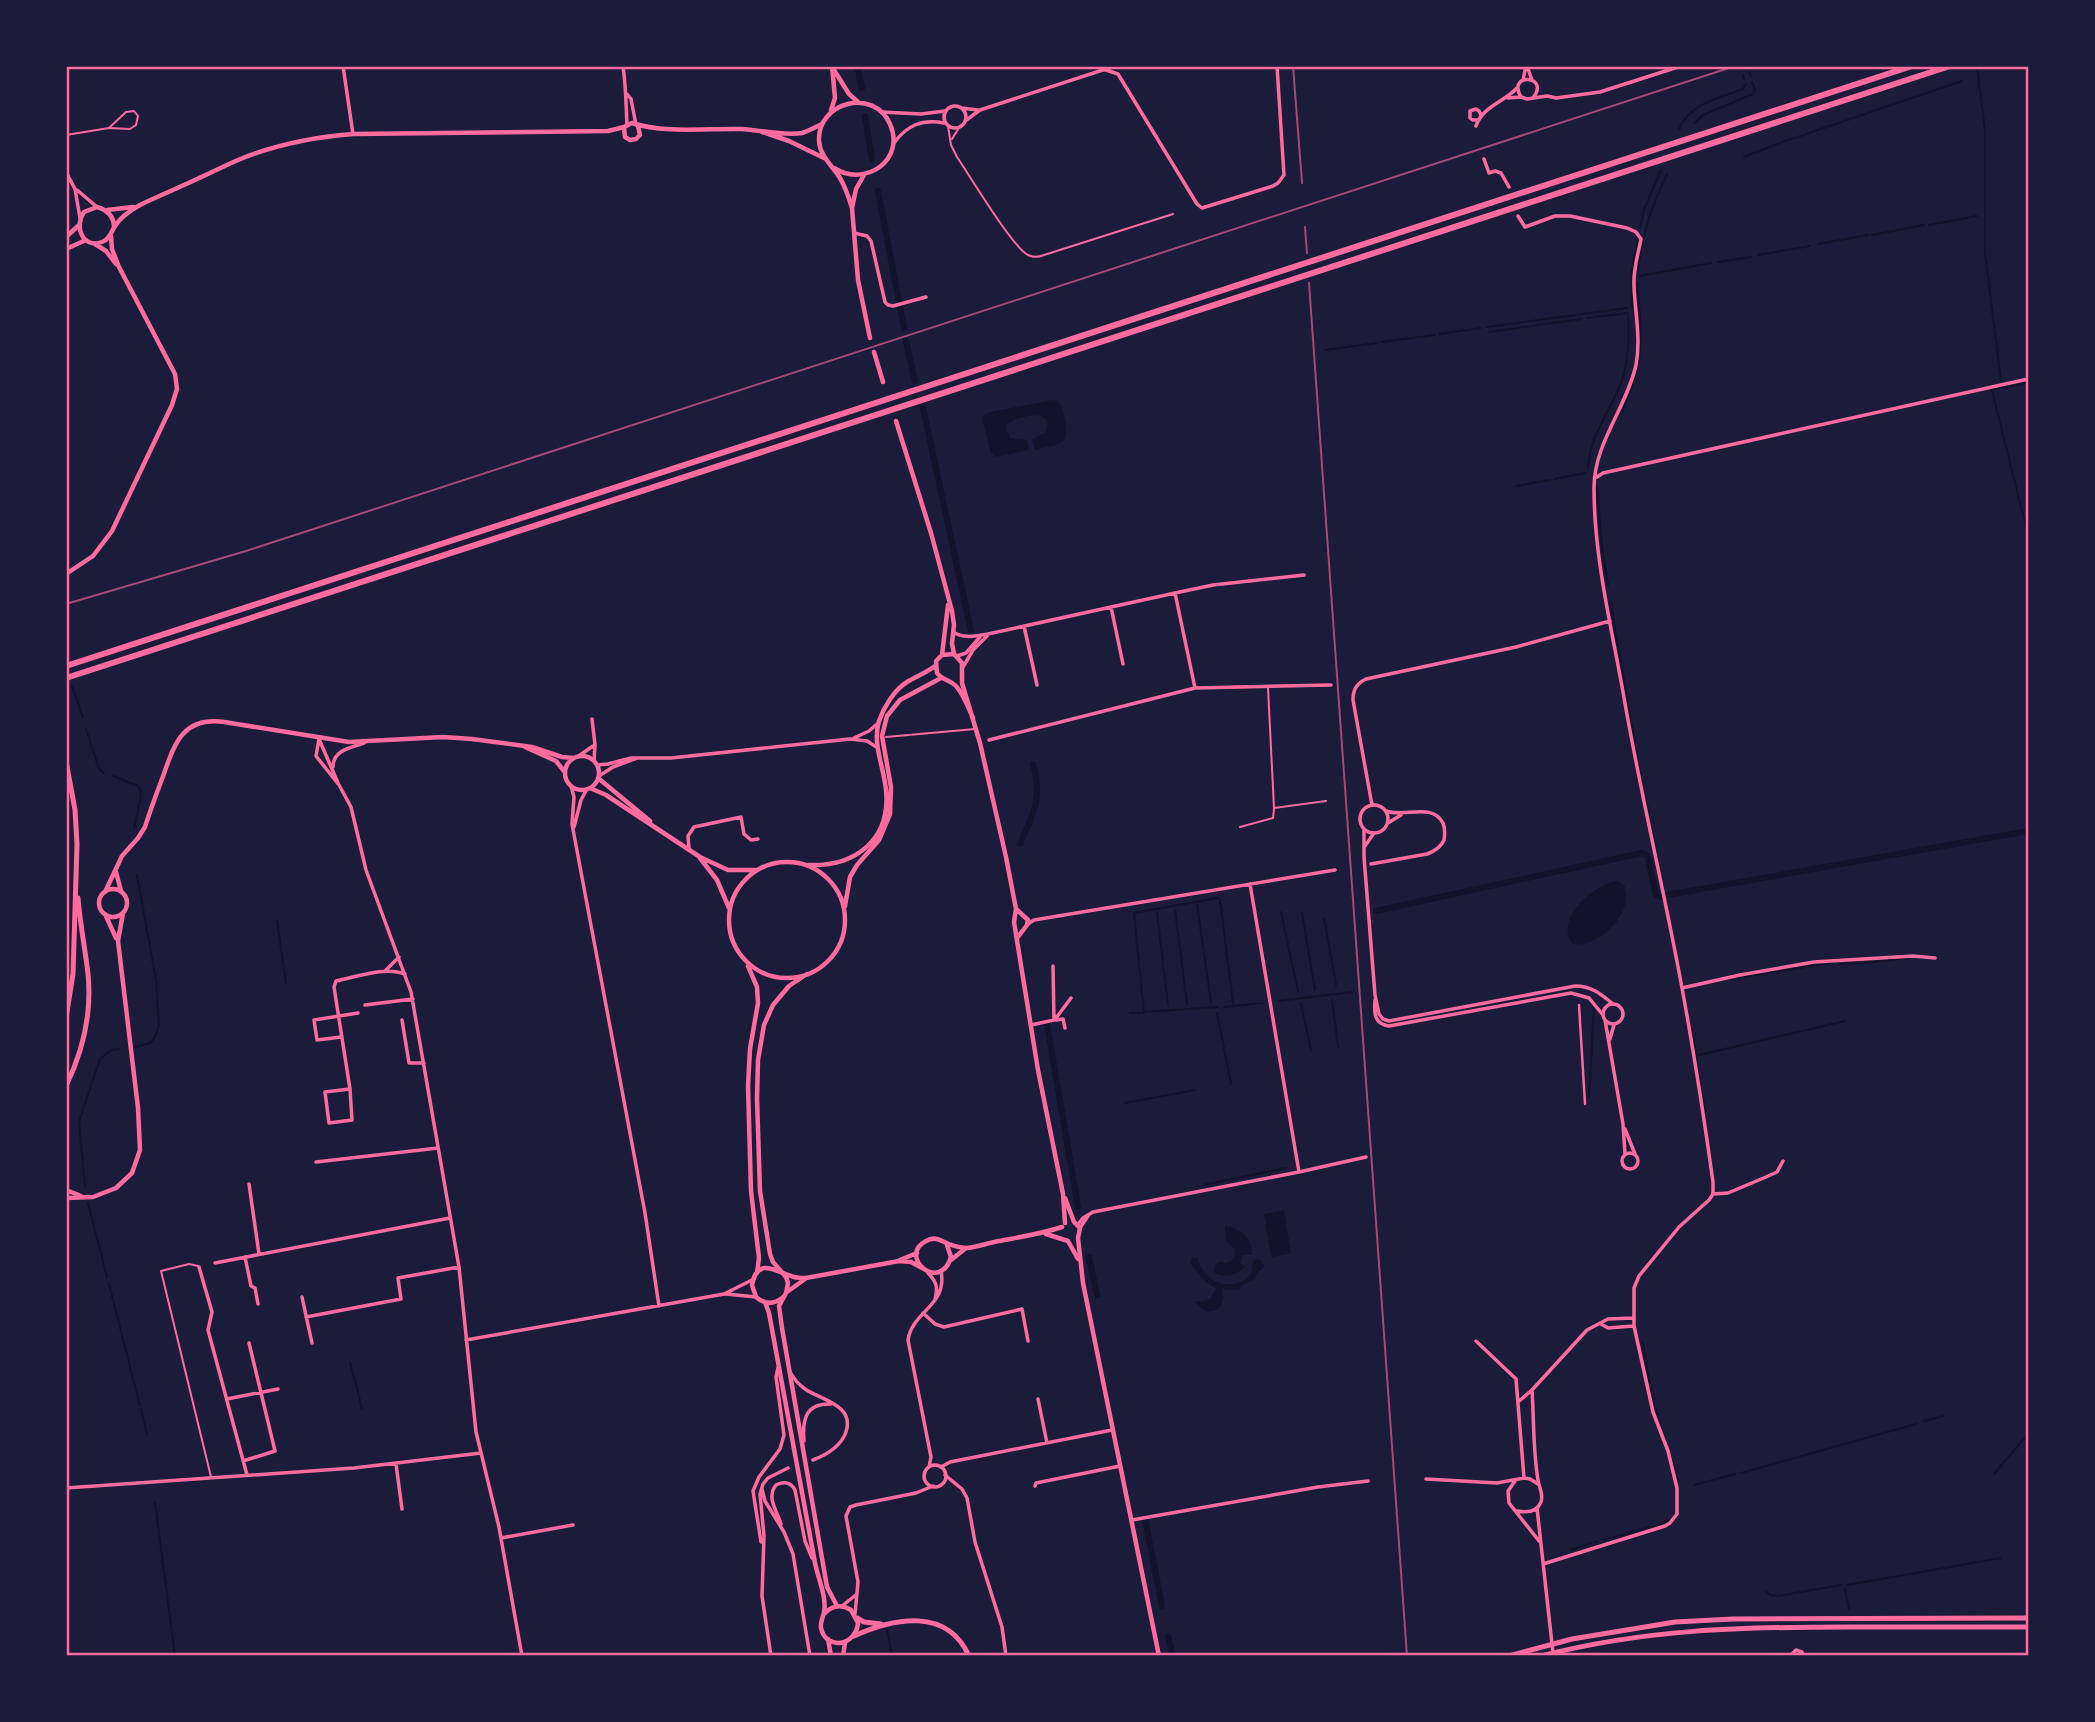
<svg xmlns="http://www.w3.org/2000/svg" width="2095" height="1722" font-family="'Exo 2',sans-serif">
<rect width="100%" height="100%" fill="#1b1b3a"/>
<!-- water -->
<path fill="#12122b" d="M1053 400 1058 401C1063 407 1064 414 1065 422 1071 448 1056 444 1035 450L1032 439 1046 432C1054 406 1019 416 1007 424L1006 429 1010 438 1027 440 1029 450 996 457 991 453 982 418 986 413Z
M1617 881 1624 885C1636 911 1599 949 1573 944 1553 921 1594 883 1617 881Z
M1284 1210 1291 1254 1271 1257 1264 1214Z
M1225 1226C1242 1228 1252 1238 1252 1255H1242L1240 1263 1245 1267C1236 1276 1226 1278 1214 1273L1215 1265 1220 1262C1227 1265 1233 1261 1235 1254L1234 1248 1226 1242Z
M1192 1258H1198C1206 1297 1257 1287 1252 1264L1256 1259 1262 1261 1264 1267 1256 1274V1278L1243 1285 1239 1290 1222 1289C1229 1310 1207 1321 1195 1301 1206 1304 1213 1298 1216 1288 1203 1282 1198 1273 1190 1262Z"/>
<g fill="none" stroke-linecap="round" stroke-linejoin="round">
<!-- stream -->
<path stroke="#12122b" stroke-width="2" d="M1977 66 1985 131V253L2001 381
M1749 72 1751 76
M1743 75 1744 79
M1695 123 1703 115 1753 94 1755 90 1752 82
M1679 129C1692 102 1717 99 1743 89L1746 84
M1744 157 1777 144 1962 81
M1929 225 1977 216
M1640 227 1644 210 1661 170
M1872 235 1924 225
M1818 244 1868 235
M1758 255 1810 246
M1718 262 1751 257
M1638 271C1641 236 1652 205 1667 174
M1640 276 1711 263
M1632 307 1631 274 1638 238
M1587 318 1628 313C1629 336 1629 361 1621 383 1610 412 1589 437 1588 468
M1487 327 1627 308
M1489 332 1582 319
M1439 334 1481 328
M1382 342 1435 335
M1325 350 1377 343
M2002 387 1992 390 2028 535
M2002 388 2028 383
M1621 414C1645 361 1642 338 1637 282
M1554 479 1585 473
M1516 486 1550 480
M1597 486 1602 548 1608 585
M1610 600 1638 761
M72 686 83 718
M86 729 99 769 104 773
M1639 765 1662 879
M113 776 138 786 141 792 140 801 134 828
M1220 900 1233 1003
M1197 904 1211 1002
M1175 910 1187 1004
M1157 912 1168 1005
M1281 912 1298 991
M1302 913 1315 990
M1324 918 1336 985
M277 921 286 983
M1838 964 1863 963 1909 958
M1731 979 1830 963
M1332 999 1338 1047
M1277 1001 1353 992
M1301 1003 1311 1051
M1224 1007 1263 1003
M1130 1013 1218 1007
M1144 1013 1134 913 1218 898
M1217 1013 1231 1084
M1692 1030 1705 1112
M135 1047 150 1043 155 1037 159 1026 156 980 137 875
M1699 1055 1845 1021
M1589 1098 1594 1007
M1125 1103 1195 1090
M1203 1185 1286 1168
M85 1187 79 1122 100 1059 111 1050 119 1049
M88 1203 107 1277
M109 1284 140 1406
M1642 1342 1653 1401 1678 1480
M350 1362 353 1374
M354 1376 362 1409
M141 1409 147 1435
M1924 1421 1944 1416
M1741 1473 1916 1424
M1994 1474 2028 1434
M1694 1485 1735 1474
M155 1502 175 1656
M1604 1540 1658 1525 1668 1520
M1595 1542H1597
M1571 1550 1591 1543
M1847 1585 2001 1558
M1845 1589 1849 1609
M1766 1591 1770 1595 1778 1596 1841 1585
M887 1629 892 1656"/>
<!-- canal -->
<path stroke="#12122b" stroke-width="6" d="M857 66 862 88
M865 116 872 159
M878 191 904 328
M906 341 915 381
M923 408 971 631
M1020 844C1033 815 1043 798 1033 764
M1667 895 2028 831
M1376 911 1642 853 1647 855 1656 895 1661 897
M1047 1024 1078 1207
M1089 1257 1097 1295
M1145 1519 1162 1606
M1168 1636 1173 1656"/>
<!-- service -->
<path stroke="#ff6b9d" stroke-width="2" d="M948 126 951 145 957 157C970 176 1013 248 1028 255 1034 258 1039 257 1044 255L1173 214
M66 135 109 128 130 129 136 125 138 116 134 111 126 112 109 128
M952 139 960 126
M1268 688 1274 808 1326 801
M886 737 975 729
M1240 827 1273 818 1274 809
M198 1266 189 1264 161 1271 211 1477"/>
<!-- pedestrian -->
<path stroke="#ff6b9d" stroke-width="2.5" d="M1579 1005 1585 1104"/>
<!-- minor -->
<path stroke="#ff6b9d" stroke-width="3.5" d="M343 66 353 134
M623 66C626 87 626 105 627 125
M1527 66 1532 80
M1106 70 1118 74 1197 204 1202 208 1273 186 1278 183 1284 175 1277 66
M1523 80 1526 66
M627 94 631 99 636 125
M1521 97C1506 72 1551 75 1533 98
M1508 98 1521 97 1527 99 1547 96 1556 98 1600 92 1681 66
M944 117a11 11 0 1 1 22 0a11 11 0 1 1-22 0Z
M961 108 978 110
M881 112 921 114 945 111
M1478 120H1473L1470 118V111L1476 109 1479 111 1481 115
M965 121 980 110 1115 66
M1476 126C1482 107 1504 102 1517 88
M894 143C907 125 922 119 944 123
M1484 159 1489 173 1495 171 1501 173 1509 187
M66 172 75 189 80 218
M77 190 97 207
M1518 216 1525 227 1555 216H1570L1627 228 1636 232 1641 239C1638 255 1633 269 1634 286 1635 312 1641 339 1636 365 1626 409 1594 443 1594 488 1594 557 1611 625 1623 692 1640 792 1664 889 1682 988 1694 1053 1704 1117 1713 1182V1194L1709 1200 1679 1227 1639 1276 1634 1288V1326L1653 1412 1668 1451 1677 1488V1514L1670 1523 1665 1526 1543 1564
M854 233 867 236 871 241 885 302 888 305 893 306 926 297
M1597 477 1603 473 1662 460 2028 379
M1175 593 1213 585 1304 575
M1111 607 1123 664
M1024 626 1037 685
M953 632C964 639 975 636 988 634L1175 593 1195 688
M957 656 966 653 980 637
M963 667 973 650 987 636
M592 719 595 745 594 761
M854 738 869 731 877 724
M319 739 316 756 339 785 351 807 366 870 411 992 459 1267 476 1432 499 1527 522 1656
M319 739 338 783
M989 740 1195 688 1331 685
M580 755 593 746
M597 765 608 764 631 758H671L850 739 867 741 878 748
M333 767C333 750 350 748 364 743
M599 776 613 767 637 758
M571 786 574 797 572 824 645 1213 659 1306
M1360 819a14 14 0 1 1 28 0a14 14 0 1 1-28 0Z
M1372 805 1353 700C1353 690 1356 684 1366 679L1516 647 1610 621
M1388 823 1401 815
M574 827 581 800 587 789
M1364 829V857L1375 995 1379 1014 1383 1019 1389 1021 1575 986C1592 986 1601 994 1613 1004
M1365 846 1374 833
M689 849 688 836 694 827 741 817 744 834 751 840 758 839
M1371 864 1427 854C1435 851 1441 847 1444 840 1445 834 1445 828 1443 823 1432 802 1404 818 1386 811
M1028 924 1034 920 1335 870
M386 970 399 957
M1682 988 1740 975 1814 962 1913 956 1935 958
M1375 1000C1374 1013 1374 1024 1389 1026L1571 993 1589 998 1603 1015
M1603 1014a10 10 0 1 1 20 0a10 10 0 1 1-20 0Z
M365 1005 413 999
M1056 1018 1071 998
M402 1020 409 1063H424
M1056 1020 1063 1019 1065 1028
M1605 1020 1623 1124 1625 1154
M1031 1025 1054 1020 1053 966
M341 1037 317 1040 314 1020 358 1013
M1610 1039 1614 1025
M350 1089 352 1120 329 1123 325 1092 350 1089 334 987 336 981C357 977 384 966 405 974
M1625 1129 1635 1154
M1622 1161a8 8 0 1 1 16 0a8 8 0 1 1-16 0Z
M316 1162 438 1148
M1299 1172 1366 1157
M249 1184 259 1254
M1713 1194 1728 1193 1766 1177 1777 1172 1783 1161
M1078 1224 1083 1218 1093 1212 1299 1172 1250 884
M1080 1228 1088 1216
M245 1257 251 1286 255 1288 258 1304
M215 1263 450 1218
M199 1267 212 1312 208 1330 247 1475
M928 1273C937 1282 938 1288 935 1300
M726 1294 756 1297
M302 1297 312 1343
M923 1313 935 1324 944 1327 1022 1309 1028 1341
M306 1317 401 1299 398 1278 459 1267
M1601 1324 1608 1328 1633 1326
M466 1340 724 1294 752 1280
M1476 1341 1516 1379 1524 1478
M790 1372C794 1379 798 1384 805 1389 821 1400 855 1405 846 1432 841 1446 826 1455 813 1460
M1532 1390 1587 1330 1608 1319 1633 1318
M227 1399 278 1389
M1038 1399 1047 1443
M804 1441C802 1419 806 1403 831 1404
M243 1461 275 1451 249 1343
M396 1464 402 1509
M924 1476a11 11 0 1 1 22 0a11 11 0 1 1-22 0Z
M929 1467 931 1457 908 1340C912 1311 948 1306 941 1271
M941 1467 950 1462 1112 1430
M945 1475 962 1489 967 1498 975 1542 1002 1627 1006 1656
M1426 1479 1497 1483 1524 1478 1530 1479 1538 1484
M1515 1481 1508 1491 1509 1503 1539 1541
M1035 1486 1036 1483 1120 1466
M66 1488 354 1468 481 1453
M762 1489 765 1501 784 1532 793 1554 810 1656
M1537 1508 1553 1653
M1517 1511C1527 1513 1537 1512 1541 1502 1544 1494 1539 1488 1538 1480 1533 1451 1534 1420 1532 1390L1518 1402
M1132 1520 1318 1487 1368 1481
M781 1524C777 1511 766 1497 776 1485 783 1481 791 1482 795 1490L805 1541 812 1558
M501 1538 573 1525
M761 1542 753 1491 759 1477 780 1449 784 1435 776 1377 778 1368
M842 1606 857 1594
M855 1614 858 1582 846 1516 850 1507 856 1505 916 1493 933 1486
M771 1656 762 1596 764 1536 760 1494 763 1484 768 1478 788 1468
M1790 1656 1796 1650 1802 1652 1804 1656"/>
<!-- tertiary -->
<path stroke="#ff6b9d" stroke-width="4.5" d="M834 70 849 94 858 102
M831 110 835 98 832 66
M638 126 640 135 636 139 630 140 625 137 624 127 632 123C666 134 705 128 741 129 760 130 784 136 802 133 809 131 816 127 822 124
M762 132 789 141 824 158
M834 168C865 188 906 160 890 124 874 87 817 102 819 141 820 157 833 166 840 178 846 188 849 198 852 208
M864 175 856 189 852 208 858 280 870 338
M107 210 133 207
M114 227C114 216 107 210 97 207L84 212C74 226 82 249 102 242 110 239 111 232 115 226 120 218 131 210 140 205 154 198 169 192 184 185 202 177 220 168 238 160 274 145 315 137 353 134L608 131 624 127
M66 237 78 226
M95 244 106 251 116 264
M66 249 86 240
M874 352 883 382
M896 421 931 533 952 611 954 625 952 643 954 654
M66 574 93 556 112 531 172 405 177 389 175 374 119 267 112 249 111 236
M942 655 948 605
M973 718C968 707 964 695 956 686 950 680 942 680 937 673L936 661 942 655 954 654 962 663V683L980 743 1006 857 1016 909 1014 922 1038 1070 1063 1194 1065 1223
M525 747 556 761 564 771
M565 773a17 17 0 1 1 34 0a17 17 0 1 1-34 0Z
M598 778 650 821
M590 788 606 795 700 857 728 870H756
M700 858 717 880 729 908
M729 920a58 58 0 1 1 116 0a58 58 0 1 1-116 0Z
M808 865C854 867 891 841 886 790 884 767 872 744 879 721 884 707 894 690 907 682 917 676 926 673 935 666
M116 872 121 891
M99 903a14 14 0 1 1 28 0a14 14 0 1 1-28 0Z
M105 892 122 856 138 838 145 827C150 811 156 795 162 779 174 746 181 716 224 722L349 742 443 737 472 739 532 747 562 757 574 758
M845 906 850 877 857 865 879 840 890 814 891 787 882 736 887 716 900 700 941 678
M1016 909 1028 920 1027 925 1018 937
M105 914 116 938
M748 966 757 987 758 1003 750 1049 748 1086 751 1191 759 1258 757 1273
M807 974 789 986 773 1005 764 1025 758 1060 757 1099 760 1191 770 1254 773 1262 786 1277 788 1283 786 1293 779 1306 782 1328 827 1587 837 1606
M66 1190 81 1196
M66 1198 93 1197 116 1188 132 1173 140 1150 138 1108 118 941 123 913
M1065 1198 1074 1222 1080 1228 1078 1238 1083 1283 1159 1656
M1046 1234 1068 1241 1078 1259
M947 1245 951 1257C940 1294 897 1256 926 1241 931 1238 937 1238 942 1241 950 1245 957 1248 967 1248 977 1247 988 1243 999 1241 1020 1237 1041 1234 1062 1227
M900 1260 917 1253
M951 1260 966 1248
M787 1292 805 1279
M782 1298C773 1305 764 1304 756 1297L752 1285C757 1255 778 1273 794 1277 798 1278 802 1278 806 1278L899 1261 911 1262 922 1268
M765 1302 769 1313 815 1563C818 1578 827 1598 824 1612 823 1618 820 1622 821 1628 826 1651 856 1646 858 1623L851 1610C841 1604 832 1605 824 1614
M828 1639 831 1656
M843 1656 845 1643"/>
<!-- trunk -->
<path stroke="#ff6b9d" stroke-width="5" d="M66 761 75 810 77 844 73 974 66 1018
M66 815V968
M66 1086C83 1051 92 1013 88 974 85 948 80 923 78 898
M857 1618 864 1622 881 1624
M854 1636C894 1618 947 1607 969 1656
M1509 1656 1572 1639 1675 1622 1733 1619 2028 1618
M1541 1656C1645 1629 1741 1627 1847 1627 1908 1627 1968 1627 2028 1627"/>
<!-- motorway -->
<path stroke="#ff6b9d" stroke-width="6" d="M66 666 1912 66
M66 678 1950 66"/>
<!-- rail -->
<path stroke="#a44b75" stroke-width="2" d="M1293 66 1302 183
M1305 227 1307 253
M1309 283 1407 1656
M66 604 246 551 1735 66"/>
</g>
<!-- border -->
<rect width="2095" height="1722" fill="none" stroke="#1b1b3a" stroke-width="136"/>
<rect x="68" y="68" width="1959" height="1586" fill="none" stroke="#ff6b9d" stroke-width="2.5"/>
</svg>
